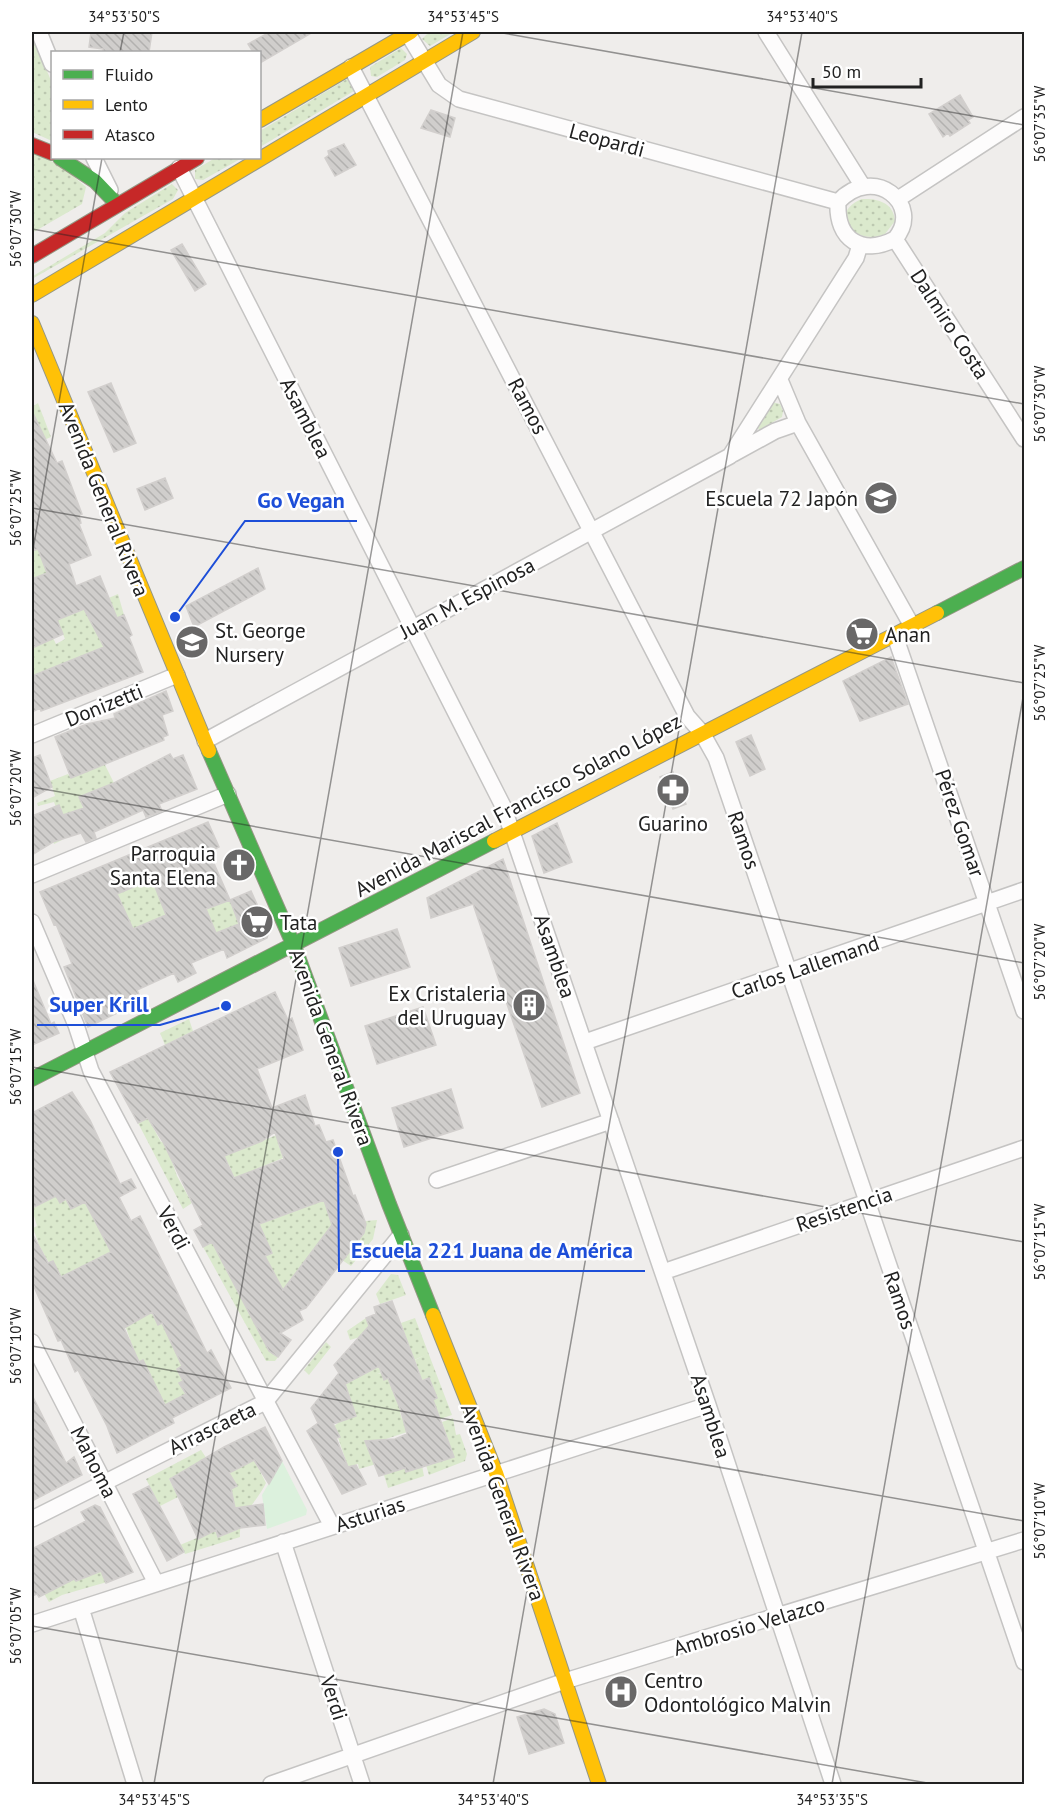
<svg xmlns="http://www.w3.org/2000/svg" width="1056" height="1816" font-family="'PT Sans',sans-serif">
<defs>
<pattern id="grass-dots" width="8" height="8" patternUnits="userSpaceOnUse" patternTransform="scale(1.5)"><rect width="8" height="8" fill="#dbe9cd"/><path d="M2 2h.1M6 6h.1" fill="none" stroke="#bcc8b0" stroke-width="1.8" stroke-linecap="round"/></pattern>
<pattern id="building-back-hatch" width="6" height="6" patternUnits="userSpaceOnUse" patternTransform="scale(1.5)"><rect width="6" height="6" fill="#d0cecc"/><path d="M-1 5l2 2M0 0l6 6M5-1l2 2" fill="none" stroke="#b2b1af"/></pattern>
</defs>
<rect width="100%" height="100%" fill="#efedeb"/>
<!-- grass -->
<path fill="url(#grass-dots)" d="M429 32H454L430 46 422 39Z
M32 35 52 83V141L32 132Z
M401 48 407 54 405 60 377 77 371 76 370 67Z
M347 79 351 80 354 91 260 147V131Z
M32 153 60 165 86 187 82 204 32 233Z
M215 158H242L203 180 195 179V170Z
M172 184 178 190 173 199 32 279 33 276 105 233 125 213Z
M862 199C878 198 894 203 895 221L885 234C856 247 826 213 862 199Z
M772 402 780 404 783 411 782 417 759 430 757 426Z
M38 403 51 437 44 440 32 410V407Z
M38 549 47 573 32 579V551Z
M118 594 124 615 94 628 104 647 32 676V631L37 645 53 638 56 644 65 639 57 620Z
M104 763 114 783 80 798 83 808 71 812 72 817 56 823 62 840 54 844 44 820 58 813 54 802 38 806 37 803 55 796 50 781 68 774 71 778Z
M152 879 166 913 178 908 166 954 152 921 141 926 149 944 100 901Z
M230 900 239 924 216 933 206 909Z
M189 1019 193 1031 165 1045 160 1033Z
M148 1118 161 1142 165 1141 177 1176 192 1203 183 1209 138 1123Z
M292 1129 296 1138 278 1143 283 1158 235 1178 232 1172 238 1185 214 1179 231 1169 224 1156Z
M36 1139 73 1174 102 1235 115 1229 119 1257 106 1258 103 1255 91 1262 100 1279 94 1281 86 1264 77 1269 79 1275 65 1296 53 1261 49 1263 39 1245 33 1228 37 1226 32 1209 56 1195 32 1148V1141Z
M324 1200 328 1212 336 1221 290 1286 282 1289 262 1276 264 1252 267 1255 272 1253 258 1225Z
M377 1220 373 1239 351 1266 342 1260 364 1233 366 1221Z
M212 1242 269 1351 278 1357 275 1361H266L203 1247Z
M391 1274 398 1275 406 1295 380 1304 376 1294Z
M150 1309 158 1325 167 1321 183 1366 177 1369 190 1393 170 1402 168 1409 164 1402 112 1366 135 1354 126 1328 113 1334 121 1318 126 1327Z
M366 1318 379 1351 397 1366 377 1374 382 1373 384 1380 389 1378 398 1403 407 1409 400 1412 402 1419 406 1418 410 1431 386 1439 388 1449 380 1463 359 1469 358 1464 348 1467 334 1426 338 1423 336 1418 356 1415 350 1401 340 1391 347 1387 345 1384 360 1337 350 1340 347 1331Z
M415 1318 452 1415 440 1419 433 1400 437 1398 429 1378 422 1380 415 1360 425 1355 414 1360 401 1323Z
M326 1342 331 1347 309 1375 304 1370Z
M453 1418 456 1435 460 1434 467 1454 465 1461 429 1475 426 1465 454 1457 442 1422Z
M201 1450 207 1459 169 1479 178 1497 160 1506 146 1479Z
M252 1456 266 1483C258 1500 238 1517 240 1537L185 1554 180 1545 216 1530 219 1537 239 1529 235 1509 201 1507 236 1486 227 1470 241 1467 240 1462Z
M422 1466 424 1476 388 1488 384 1475 405 1468 406 1472Z
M37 1546 48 1566 97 1560 107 1582 62 1595 49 1602 43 1592 32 1583V1574L44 1569 34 1548Z"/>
<!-- park -->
<path fill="#dcf1dd" d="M282 1461 307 1510 306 1515 267 1529 262 1495Z"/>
<!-- building -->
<path fill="url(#building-back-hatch)" stroke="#d2cfcd" stroke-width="1.5" fill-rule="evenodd" d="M91 32H152L149 52H103V49L89 47Z
M270 32H313L260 63V52H253L248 44Z
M960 95 973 117 968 120 970 123 950 136 948 133 943 137 929 114Z
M431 110 455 118 450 137 421 128Z
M344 144 356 165 335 176 325 158 329 155 328 151Z
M182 244 206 284 195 291 171 250Z
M111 383 136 443 114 452 88 392Z
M32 411 57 463 62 461 82 514 79 515 81 523 79 524 91 555 69 564 76 586 100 576 117 618 124 615 132 635 129 637 143 672 41 711 40 708 32 712V676L104 647 84 609 57 620 63 634 32 648V579L47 573 38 549 32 551Z
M165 478 173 498 145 510 137 489Z
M258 568 265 589 194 627 186 606Z
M891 657 908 704 860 721 843 681Z
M166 691 173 711 162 715 168 735 163 737 164 740 71 778 55 737 87 724 115 718 114 714Z
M751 735 765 769 750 776 736 742Z
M170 754 173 759 183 755 197 789 159 804 162 811 146 817 143 810 94 832 96 838 86 842 81 833 53 842 32 855V816L59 805 63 815 84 808 79 797 114 783Z
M40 755 52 787 32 798V758Z
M673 772 686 804 673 809 660 777Z
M208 822 219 847 209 852 230 900 251 891 269 931 267 938 227 958 224 949 191 963 196 973 178 982 174 973 137 990 142 1001 88 1027 64 967 72 964 56 924 54 925 40 892ZM152 879 166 915 133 929 117 894ZM230 900 239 924 216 933 206 909Z
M557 823 572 862 544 873 532 836Z
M503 859 580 1093 542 1107 473 904 431 918 427 898Z
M397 929 410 967 351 986 339 948Z
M32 978 51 1024 54 1022 59 1033 32 1045Z
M275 992 288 1020 292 1018 303 1050 257 1069 272 1108 305 1095 315 1126 319 1125 326 1142 333 1140 353 1196 355 1195 366 1224 364 1233 306 1308 299 1311 303 1320 280 1333 291 1340 278 1357 269 1351 212 1242 203 1247 194 1230 203 1225 163 1142 148 1118 138 1123 110 1072ZM275 1132 284 1159 234 1178 224 1156 262 1141ZM324 1200 332 1225 283 1290 265 1256 272 1253 259 1224Z
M423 1007 436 1045 377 1064 365 1026Z
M451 1089 463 1128 404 1147 392 1108Z
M72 1092 90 1120 120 1184 131 1179 136 1188 119 1197 131 1221 140 1216 207 1353 211 1350 231 1388 172 1418 174 1423 117 1453 107 1426 78 1370 75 1372 61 1340 58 1341 32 1282V1233L48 1263 53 1261 61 1277 111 1252 85 1202 71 1209 66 1199 60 1203 56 1196 32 1208V1113ZM152 1312 158 1325 162 1323 182 1366 177 1369 183 1381 179 1383 186 1394 165 1405 143 1360 139 1362 124 1328Z
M392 1301 422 1381 429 1378 437 1398 433 1400 454 1457 406 1472 405 1468 379 1476 365 1441 395 1439 407 1434 401 1411 388 1378 384 1380 379 1366 345 1384 356 1416 333 1424 340 1437 336 1438 348 1467 356 1465 366 1484 342 1494 307 1431 318 1423 311 1408 339 1373 334 1365 369 1326 366 1318 376 1314 374 1307Z
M32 1395 66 1463 74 1457 82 1475 32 1501Z
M265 1427 282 1461 269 1484 254 1460 229 1473 237 1486 231 1489 235 1508 263 1504 265 1525 240 1528 218 1537 216 1530 198 1539 170 1479 224 1447Z
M149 1486 184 1552 167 1561 133 1494Z
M95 1505 100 1507 133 1572 106 1583 101 1571 76 1581 74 1579 39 1597 37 1594 32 1596V1549L86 1521 81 1512Z
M633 1681 637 1696 609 1703 605 1689Z
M544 1709 555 1714 564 1743 529 1754 517 1717Z"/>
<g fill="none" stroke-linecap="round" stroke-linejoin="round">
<!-- street casing -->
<g stroke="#c5c4c3" stroke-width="18">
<path id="street" d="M39 32 52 64
M766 32 862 185
M408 34 439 85 459 99 838 202
M351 67 687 716 702 733 716 758 1024 1662
M94 158 110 190
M179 168 503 806 708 1405 833 1784
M898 199 1024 117
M838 202C874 163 924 205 895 239
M838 202C836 240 862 256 895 239
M895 239 1024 439
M780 380 798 423 912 626
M733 454 775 431 798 423
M895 636 1024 1011
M32 735 177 675
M205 741 730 456 856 258 860 245
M32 875 228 794
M32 922 76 1025 91 1071 332 1526
M585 1042 1024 890
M437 1180 611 1121
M663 1272 1024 1148
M32 1342 156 1583
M32 1519 265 1402 401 1235
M283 1542 362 1784
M81 1608 135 1784
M32 1624 708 1405
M271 1784 565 1681 1024 1540"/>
</g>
<!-- fast casing -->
<g stroke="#959784" stroke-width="16">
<path id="fast" d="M60 158 95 181 116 203
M937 613 1024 568
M209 751 294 946 389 1204 433 1315
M32 1079 494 841"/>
</g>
<!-- slow casing -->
<g stroke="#959784" stroke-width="16">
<path id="slow" d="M260 120 411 32
M32 295 473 32
M32 323 209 751
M494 841 937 613
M433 1315 496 1473 599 1784"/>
</g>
<!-- jam casing -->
<g stroke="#959784" stroke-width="16">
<path id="jam" d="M32 145 52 153
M32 256 197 158"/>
</g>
<!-- street -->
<use href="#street" stroke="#fdfcfc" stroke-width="15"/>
<!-- fast -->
<use href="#fast" stroke="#4caf50" stroke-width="14"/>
<!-- slow -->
<use href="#slow" stroke="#ffc107" stroke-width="14"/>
<!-- jam -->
<use href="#jam" stroke="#c62828" stroke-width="14"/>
</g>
<!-- ticks -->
<path fill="none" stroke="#212121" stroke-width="1.5" stroke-opacity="0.45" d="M497 32 1024 125M120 52 124 32M32 229 1024 404M32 508 1024 683M32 555 102 158M32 787 1024 963M32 1067 1024 1242M32 1346 1024 1521M32 1626 933 1784M154 1784 463 32M493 1784 802 32M832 1784 1024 692"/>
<!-- icons -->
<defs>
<g id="school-disc" transform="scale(1.725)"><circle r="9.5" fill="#696868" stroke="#fff"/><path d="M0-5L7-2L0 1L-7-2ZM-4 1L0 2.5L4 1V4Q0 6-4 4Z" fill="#fff"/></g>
<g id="supermarket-disc" transform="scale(1.725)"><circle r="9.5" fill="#696868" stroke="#fff"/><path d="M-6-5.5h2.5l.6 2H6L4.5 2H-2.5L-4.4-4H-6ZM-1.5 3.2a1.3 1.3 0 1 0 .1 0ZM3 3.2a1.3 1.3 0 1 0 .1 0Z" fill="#fff"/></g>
<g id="pharmacy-disc" transform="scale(1.725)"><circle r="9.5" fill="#696868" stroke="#fff"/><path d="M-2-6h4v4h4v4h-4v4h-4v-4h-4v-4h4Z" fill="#fff"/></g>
<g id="church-disc" transform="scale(1.725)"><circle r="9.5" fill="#696868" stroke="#fff"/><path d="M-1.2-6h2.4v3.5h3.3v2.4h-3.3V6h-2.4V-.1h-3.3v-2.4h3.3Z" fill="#fff"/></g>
<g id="building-disc" transform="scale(1.725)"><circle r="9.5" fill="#696868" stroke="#fff"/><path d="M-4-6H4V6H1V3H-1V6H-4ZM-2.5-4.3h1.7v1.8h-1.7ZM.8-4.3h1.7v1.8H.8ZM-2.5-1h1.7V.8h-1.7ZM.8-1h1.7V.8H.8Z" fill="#fff"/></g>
<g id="hospital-disc" transform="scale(1.725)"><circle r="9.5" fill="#696868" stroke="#fff"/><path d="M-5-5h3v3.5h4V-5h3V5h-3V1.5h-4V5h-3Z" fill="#fff"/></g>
</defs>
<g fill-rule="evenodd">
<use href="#school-disc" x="881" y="498"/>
<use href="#supermarket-disc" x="862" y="634"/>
<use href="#school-disc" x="192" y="642"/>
<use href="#pharmacy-disc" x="673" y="790"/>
<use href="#church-disc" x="239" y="865"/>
<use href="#supermarket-disc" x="257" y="922"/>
<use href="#building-disc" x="529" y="1005"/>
<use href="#hospital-disc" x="621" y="1692"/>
</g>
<g text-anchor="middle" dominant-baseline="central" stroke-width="5" stroke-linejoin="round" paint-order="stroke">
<!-- street labels -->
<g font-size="21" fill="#212121" stroke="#fff">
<text transform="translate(607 140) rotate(15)">Leopardi</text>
<text transform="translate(950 324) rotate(57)">Dalmiro Costa</text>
<text transform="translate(528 406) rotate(62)">Ramos</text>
<text transform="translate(306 418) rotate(63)">Asamblea</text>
<text transform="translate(104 499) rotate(68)">Avenida General Rivera</text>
<text transform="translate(467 598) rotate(-28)">Juan M. Espinosa</text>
<text transform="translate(104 705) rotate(-22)">Donizetti</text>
<text transform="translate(518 805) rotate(-28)">Avenida Mariscal Francisco Solano López</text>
<text transform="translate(960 823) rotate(71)">Pérez Gomar</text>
<text transform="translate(744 840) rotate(71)">Ramos</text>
<text transform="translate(555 956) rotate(71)">Asamblea</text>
<text transform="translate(805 967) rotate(-19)">Carlos Lallemand</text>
<text transform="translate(331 1047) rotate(70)">Avenida General Rivera</text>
<text transform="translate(844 1209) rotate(-19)">Resistencia</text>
<text transform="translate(174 1228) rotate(62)">Verdi</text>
<text transform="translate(900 1300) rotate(71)">Ramos</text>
<text transform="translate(711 1416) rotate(72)">Asamblea</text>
<text transform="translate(212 1428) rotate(-26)">Arrascaeta</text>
<text transform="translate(94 1462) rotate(63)">Mahoma</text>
<text transform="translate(503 1502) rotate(70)">Avenida General Rivera</text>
<text transform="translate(370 1514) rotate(-18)">Asturias</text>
<text transform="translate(749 1626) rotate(-17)">Ambrosio Velazco</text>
<text transform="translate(334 1698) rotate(72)">Verdi</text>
</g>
<!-- poi labels -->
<g font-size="21" fill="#212121" stroke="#fff" text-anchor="start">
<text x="858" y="498" text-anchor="end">Escuela 72 Japón</text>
<text x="215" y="630">St. George<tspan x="215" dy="24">Nursery</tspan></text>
<text x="885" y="634">Anan</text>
<text x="673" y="823" text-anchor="middle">Guarino</text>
<text x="216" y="853" text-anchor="end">Parroquia<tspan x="216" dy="24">Santa Elena</tspan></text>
<text x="280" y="922">Tata</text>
<text x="506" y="993" text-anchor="end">Ex Cristaleria<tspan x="506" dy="24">del Uruguay</tspan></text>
<text x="644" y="1680">Centro<tspan x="644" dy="24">Odontológico Malvin</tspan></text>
</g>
</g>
<!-- callouts -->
<path fill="none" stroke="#1d4ed8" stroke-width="2" d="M175 617L245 521H357M226 1006L160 1025H37M338 1152L339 1271H645"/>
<g fill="#1d4ed8" stroke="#fff" stroke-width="2">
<circle cx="175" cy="617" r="6"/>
<circle cx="226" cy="1006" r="6"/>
<circle cx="338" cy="1152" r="6"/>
</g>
<g font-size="22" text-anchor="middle" font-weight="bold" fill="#1d4ed8" stroke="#fff" stroke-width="5" stroke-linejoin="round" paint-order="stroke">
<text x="301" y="508">Go Vegan</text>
<text x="99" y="1012">Super Krill</text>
<text x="492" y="1258">Escuela 221 Juana de América</text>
</g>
<!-- border -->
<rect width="1056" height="1816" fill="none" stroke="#ffffff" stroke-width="66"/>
<!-- legend -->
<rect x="51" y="51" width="210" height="108" fill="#ffffff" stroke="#a6a6a6" stroke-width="1.5"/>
<rect x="63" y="70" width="30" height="9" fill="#4caf50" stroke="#a6a6a6" stroke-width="1.5"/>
<text x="105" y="81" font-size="18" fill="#212121">Fluido</text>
<rect x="63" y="100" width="30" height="9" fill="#ffc107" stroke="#a6a6a6" stroke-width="1.5"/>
<text x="105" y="111" font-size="18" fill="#212121">Lento</text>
<rect x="63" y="130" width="30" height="9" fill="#c62828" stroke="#a6a6a6" stroke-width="1.5"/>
<text x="105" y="141" font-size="18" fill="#212121">Atasco</text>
<!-- scale -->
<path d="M813 78v9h108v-9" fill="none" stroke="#212121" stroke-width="3"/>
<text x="822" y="78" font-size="18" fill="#212121" stroke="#ffffff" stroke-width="4.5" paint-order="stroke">50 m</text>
<rect x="33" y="33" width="990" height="1750" fill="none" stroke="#212121" stroke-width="2"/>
<g font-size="15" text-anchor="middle" fill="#212121">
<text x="124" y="22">34°53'50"S</text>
<text x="463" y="22">34°53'45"S</text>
<text x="802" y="22">34°53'40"S</text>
<text transform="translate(1040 124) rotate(-90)" y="5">56°07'35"W</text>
<text transform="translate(16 229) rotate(-90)" y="5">56°07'30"W</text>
<text transform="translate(1040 404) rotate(-90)" y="5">56°07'30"W</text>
<text transform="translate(16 508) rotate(-90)" y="5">56°07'25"W</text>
<text transform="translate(1040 683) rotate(-90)" y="5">56°07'25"W</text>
<text transform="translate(16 788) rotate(-90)" y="5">56°07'20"W</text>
<text transform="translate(1040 962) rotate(-90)" y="5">56°07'20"W</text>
<text transform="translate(16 1067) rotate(-90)" y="5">56°07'15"W</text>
<text transform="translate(1040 1242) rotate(-90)" y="5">56°07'15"W</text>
<text transform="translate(16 1346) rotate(-90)" y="5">56°07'10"W</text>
<text transform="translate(1040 1521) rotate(-90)" y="5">56°07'10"W</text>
<text transform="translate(16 1626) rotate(-90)" y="5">56°07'05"W</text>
<text x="154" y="1805">34°53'45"S</text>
<text x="493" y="1805">34°53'40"S</text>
<text x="832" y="1805">34°53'35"S</text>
</g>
</svg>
